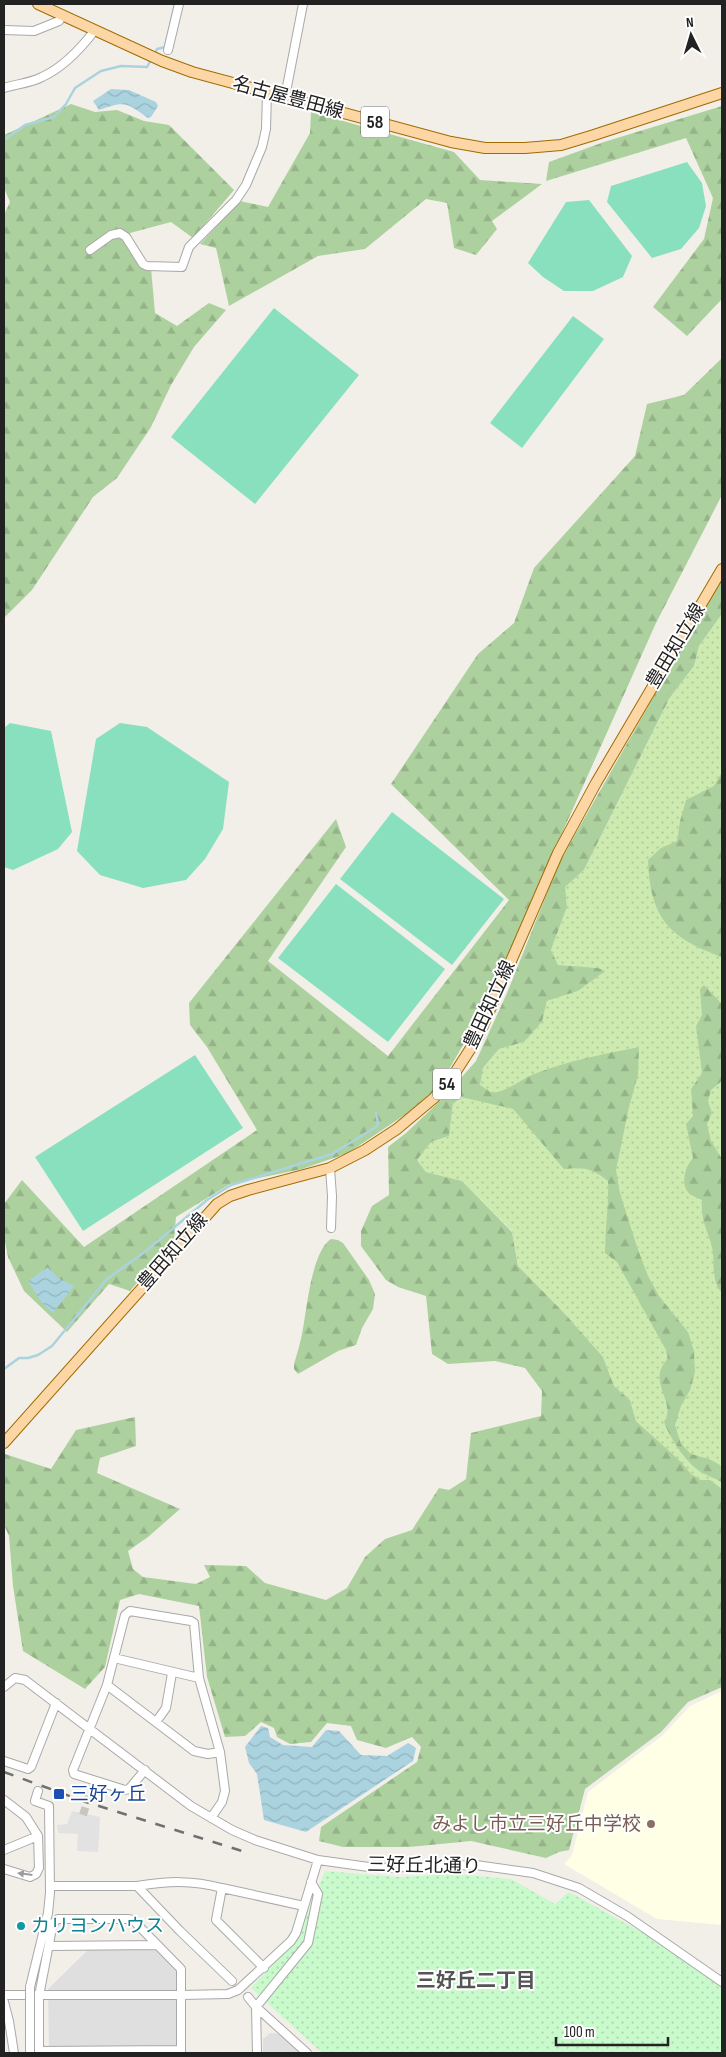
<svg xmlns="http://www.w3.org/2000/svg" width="726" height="2057" font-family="'Sofia Sans Condensed','Noto Sans JP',sans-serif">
<defs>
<pattern id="grass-dots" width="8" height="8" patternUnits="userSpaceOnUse" patternTransform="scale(1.25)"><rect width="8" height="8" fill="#cdebb0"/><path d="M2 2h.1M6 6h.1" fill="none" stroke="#b0c997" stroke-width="1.8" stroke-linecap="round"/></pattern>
<pattern id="forest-firs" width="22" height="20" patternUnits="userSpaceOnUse" patternTransform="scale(1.25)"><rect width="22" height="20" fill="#add19e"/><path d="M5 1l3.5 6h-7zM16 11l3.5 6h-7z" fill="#95b388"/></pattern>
<pattern id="park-dots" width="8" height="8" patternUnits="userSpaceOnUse" patternTransform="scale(1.25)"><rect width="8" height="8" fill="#c8facc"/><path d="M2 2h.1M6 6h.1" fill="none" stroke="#acd6af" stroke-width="1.8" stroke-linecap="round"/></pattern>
<pattern id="water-waves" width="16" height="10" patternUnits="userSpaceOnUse" patternTransform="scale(1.25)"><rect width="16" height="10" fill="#aad3df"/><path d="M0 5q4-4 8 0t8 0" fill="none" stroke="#92b5bf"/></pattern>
</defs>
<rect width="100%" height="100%" fill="#f2efe9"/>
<!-- residential -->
<path fill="#e0dfdf" d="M91 1947H158L178 1968 181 2053H49L48 1989Z
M270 2033 280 2034 300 2053H263V2039Z"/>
<!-- education -->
<path fill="#ffffe5" d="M722 1691V1925L657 1919 564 1864 572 1855 588 1792 663 1735 690 1706Z"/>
<!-- grass -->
<path fill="url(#grass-dots)" d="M722 614V1525L648 1432 636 1421 630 1400 614 1386 603 1357 566 1315 518 1266 512 1231 462 1181 426 1172 417 1160 431 1142 449 1136 453 1104 499 1049 524 1042 542 1022 547 1001 578 991 598 968 558 966 551 950 567 907 564 887 584 870 669 699 694 666 699 646Z"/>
<!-- forest -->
<path fill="url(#forest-firs)" d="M71 104 95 112 117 110 144 121 169 125 234 190 193 238 171 222 130 233 139 264 151 268 155 313 177 326 209 303 226 310 194 347 171 385 151 427 117 478 93 497 32 590 4 618V215L10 202 4 188V135Z
M722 106V299L687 336 653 307 704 239 713 198 686 138 546 181 549 162 604 142Z
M311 112 454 152 480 180 542 184 492 221 497 229 476 255 454 248 447 203 426 199 365 249 318 256 229 306 216 248 200 244 240 201 268 207 310 133Z
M722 358V495L656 623 482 1012 440 1085 409 1112 348 1153 302 1169 230 1184 176 1217 174 1240 130 1291 109 1284 67 1332 24 1291 8 1257 4 1237V1204L22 1180 84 1247 257 1130 207 1047 190 1025 189 1003 336 819 346 847 268 961 388 1056 509 900 391 784 478 654 514 623 534 568 635 456 647 404 684 395Z
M722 577V614L699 646 694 666 669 699 584 870 565 887 567 907 551 950 558 965 598 968 605 971 578 991 547 1001 542 1022 524 1042 499 1049 483 1068 480 1085 492 1093C509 1091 519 1080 534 1074 567 1061 604 1054 639 1047L638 1075 629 1107 616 1170 620 1193 637 1247 648 1276 659 1296 688 1332 694 1351 695 1372 690 1390 681 1406 675 1425 681 1444 691 1454 709 1459 720 1465 722 1468V1483C716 1478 712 1478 705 1474 688 1467 670 1438 664 1422 675 1405 656 1390 660 1372 661 1367 665 1362 668 1358L666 1350 617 1262 605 1253C605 1229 609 1205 608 1181 592 1168 584 1167 564 1169L513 1109 461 1097 453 1104 449 1136 431 1142 417 1160 426 1172 462 1181 512 1232 518 1266 566 1315 603 1357 614 1386 630 1400 636 1421 680 1461 691 1474 701 1480H710L722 1489V1687L688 1702 661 1732 585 1789 569 1850 559 1852 546 1858 471 1841 409 1847H343L319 1841 321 1827 417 1762 421 1747 412 1737 386 1748 357 1740 351 1726 327 1723 311 1742 290 1744 277 1737 274 1728 261 1722 245 1736 225 1737 207 1677 199 1606 139 1594 120 1600 105 1667 85 1689 23 1651 13 1586 9 1536 4 1525V1457L5 1454 51 1469 76 1430 135 1417 136 1446 100 1458 97 1473 180 1509 148 1537 128 1551 133 1569 143 1577 196 1584 210 1577 204 1565 246 1566 265 1583 326 1600 347 1588 365 1557 385 1539 412 1530 439 1488 449 1490 466 1479 471 1433 541 1416 542 1391 525 1368 495 1361 448 1364 432 1354 426 1296 398 1287 386 1280 361 1246V1231L372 1206 389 1195 388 1147 406 1133 444 1097 476 1061 507 993 560 861Z
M722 772V957C669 938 650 918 648 860L661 848 677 841 680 821 686 800 714 786Z
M704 985 722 1004V1081L711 1090 708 1101 712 1113 707 1124 711 1141 722 1159V1293C712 1283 714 1265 713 1252 710 1233 700 1223 702 1200 699 1198 694 1197 691 1195 679 1186 685 1167 693 1158L686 1124 693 1116 691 1089 702 1073 696 1026 702 1015 700 989Z
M331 1239 338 1240 343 1243 369 1280 375 1294 373 1309 362 1328 356 1345 338 1351 298 1374 294 1369V1364C297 1354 300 1344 302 1334 307 1310 311 1252 331 1239Z"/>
<!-- park -->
<path fill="url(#park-dots)" d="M325 1871 398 1877 455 1874 511 1879 555 1904 569 1892 706 1968 722 1981V2053H322L251 1988 299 1934Z"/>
<!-- pitch -->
<path fill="#88e0be" d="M687 162 702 183 706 206 699 228 681 249 652 258 607 202 611 186Z
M589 200 632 256 623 277 593 291H564L543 277 528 263 566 202Z
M274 308 359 375 255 504 171 437Z
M573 316 604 339 522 448 490 423Z
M10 723 51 731 72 832 58 849 13 870 4 867V728Z
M120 723 147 727 229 782 223 829 205 859 186 880 143 888 100 875 77 851 96 739Z
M392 812 504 899 452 965 340 879Z
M336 884 445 969 388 1042 278 958Z
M195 1055 243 1128 83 1231 35 1157Z"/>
<!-- parking -->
<path fill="#e2e2e2" d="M72 1811 100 1817 98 1852 77 1851 78 1834 58 1833 57 1825 67 1824Z"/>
<!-- water -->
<path fill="url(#water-waves)" d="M111 89 129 90 156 102 158 106 151 117 148 118C125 102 126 101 99 110L93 101Z
M48 1267 58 1278 74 1286 53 1313 42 1303 28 1281Z
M261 1726 268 1728 270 1737 283 1745 312 1747 326 1730 339 1731 361 1755 387 1756 408 1743 416 1748 413 1761 306 1832 264 1820 257 1774 249 1763 245 1747Z"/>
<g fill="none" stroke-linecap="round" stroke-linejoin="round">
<!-- stream -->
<path stroke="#aad3df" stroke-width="2.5" d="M155 53 157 49 165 47 175 4
M4 140 25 125 54 117 66 104 75 88 101 71 121 66 147 67 152 58
M4 1369 19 1358H28L38 1355 52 1346 107 1279 146 1251 207 1200 231 1185 332 1154 376 1127 378 1123 376 1113"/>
<!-- minor-tunnel -->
<path stroke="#c8c6c1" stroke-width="8" stroke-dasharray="8 4" stroke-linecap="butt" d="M83 1815 89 1796"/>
<!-- minor casing -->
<g stroke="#a9a9a9" stroke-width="10">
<path id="minor" d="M4 30 34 31 59 21 63 15
M168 50 179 4
M4 88C16 84 31 83 42 77 62 68 82 47 95 30
M285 97 303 4
M90 250 111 235 120 233 126 237 143 264 147 266 182 267 189 247 236 200 246 185 262 147 266 129 267 92
M330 1168 332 1196 331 1228
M114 1658 199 1678
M107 1685 194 1751 208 1754 220 1752
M4 1687 15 1678 25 1680 191 1806 232 1830 255 1840 318 1860 376 1868 476 1865 533 1873 579 1888 627 1916 722 1982
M156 1722 166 1708 172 1673
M4 1761 28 1769 31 1767 56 1703
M145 1770 129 1789 125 1790 74 1774 73 1770 107 1685 125 1615 130 1611 191 1621 194 1623 199 1678 220 1752 225 1791 222 1802 211 1818
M4 1800 26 1817 38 1836 39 1868 36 1874 30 1877 4 1869
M4 1850 38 1836
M50 1886H137L180 1931 232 1981
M137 1886C169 1881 191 1880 222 1888
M49 1946 157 1945
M264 1968 216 1920 222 1888 304 1906
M30 1987 48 1913 50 1893 49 1806 35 1801 38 1791
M4 1995H181L228 1994 238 1990 291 1941 296 1933 318 1860
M248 1997 256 2007 307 2053
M4 2002 9 2021 14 2053
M39 2051 181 2050
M39 2053V1996L53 1923 58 1919H128L133 1920 181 1969V2053
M257 2053 256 2007 308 1943 318 1894 311 1882"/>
</g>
<!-- major casing -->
<g stroke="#a06b00" stroke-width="12">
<path id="major" d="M38 4 162 61 192 72 451 142 485 148H525L561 145 594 135 722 93
M4 1443 217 1204 230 1196 248 1190 330 1168 365 1150 397 1129 434 1098 451 1079 478 1037 558 853 596 783 722 569"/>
</g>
<!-- minor -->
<use href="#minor" stroke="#fff" stroke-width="8"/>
<!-- major -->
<use href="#major" stroke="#fcd6a4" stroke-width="10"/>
<!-- rail -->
<path stroke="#707070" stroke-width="2.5" stroke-dasharray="10 10" stroke-linecap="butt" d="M4 1772 86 1802 242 1851"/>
<!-- minor-bridge casing -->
<g stroke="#a9a9a9" stroke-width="10" stroke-linecap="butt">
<path id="minor-bridge" d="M30 2053V1987"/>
</g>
<!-- minor-bridge -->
<use href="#minor-bridge" stroke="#fff" stroke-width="8"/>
</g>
<!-- one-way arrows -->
<defs><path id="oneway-solid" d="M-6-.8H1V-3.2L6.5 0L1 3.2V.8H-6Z" transform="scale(1.25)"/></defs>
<use fill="#9c9c9c" href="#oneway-solid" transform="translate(25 1874) rotate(-173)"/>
<!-- markers -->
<rect fill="#1a4fb4" stroke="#fff" stroke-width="2" x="53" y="1788" width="12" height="12" rx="2.5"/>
<circle fill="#8d6e63" stroke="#fff" stroke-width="2" cx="651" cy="1824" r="5"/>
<circle fill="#0f9aa8" stroke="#fff" stroke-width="2" cx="21" cy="1926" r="5"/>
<g text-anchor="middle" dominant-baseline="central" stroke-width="4" stroke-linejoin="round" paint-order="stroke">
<!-- shield labels -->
<g fill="#fff" stroke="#646464" stroke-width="1">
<rect x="361" y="106.5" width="28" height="31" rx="4"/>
<rect x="433" y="1068.5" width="28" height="31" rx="4"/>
</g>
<g font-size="18" font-weight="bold" fill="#222">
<text x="375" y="122">58</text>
<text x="447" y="1084">54</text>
</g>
<!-- street labels -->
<g font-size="19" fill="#222" stroke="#fff">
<text transform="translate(288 98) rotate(15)">名古屋豊田線</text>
<text transform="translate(676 646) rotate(-59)">豊田知立線</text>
<text transform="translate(490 1005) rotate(-65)">豊田知立線</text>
<text transform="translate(173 1252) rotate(-49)">豊田知立線</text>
<text transform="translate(424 1866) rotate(1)">三好丘北通り</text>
</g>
<!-- transit labels -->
<g font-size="19" fill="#164399" stroke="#fff" text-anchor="start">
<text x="70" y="1794">三好ヶ丘</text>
</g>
<!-- education labels -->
<g font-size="19" fill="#785e54" stroke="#fff" text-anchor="end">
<text x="641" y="1824">みよし市立三好丘中学校</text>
</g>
<!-- culture labels -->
<g font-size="19" fill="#0d838f" stroke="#fff" text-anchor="start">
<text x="31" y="1926">カリヨンハウス</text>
</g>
<!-- neighbourhood labels -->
<g font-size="20" font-weight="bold" fill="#555" stroke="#fff">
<text x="476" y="1981">三好丘二丁目</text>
</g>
</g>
<!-- border -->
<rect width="726" height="2057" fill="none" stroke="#222222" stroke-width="10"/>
<!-- north arrow -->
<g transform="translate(691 35) rotate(355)" stroke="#ffffff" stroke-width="4" paint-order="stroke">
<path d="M0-4L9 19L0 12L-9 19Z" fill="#222222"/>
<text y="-8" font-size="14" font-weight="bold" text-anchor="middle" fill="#222222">N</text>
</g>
<!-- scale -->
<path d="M556 2037v8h112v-8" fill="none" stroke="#222222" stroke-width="2.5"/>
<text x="564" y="2037" font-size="15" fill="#222222" stroke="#ffffff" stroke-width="4" paint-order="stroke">100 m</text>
</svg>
